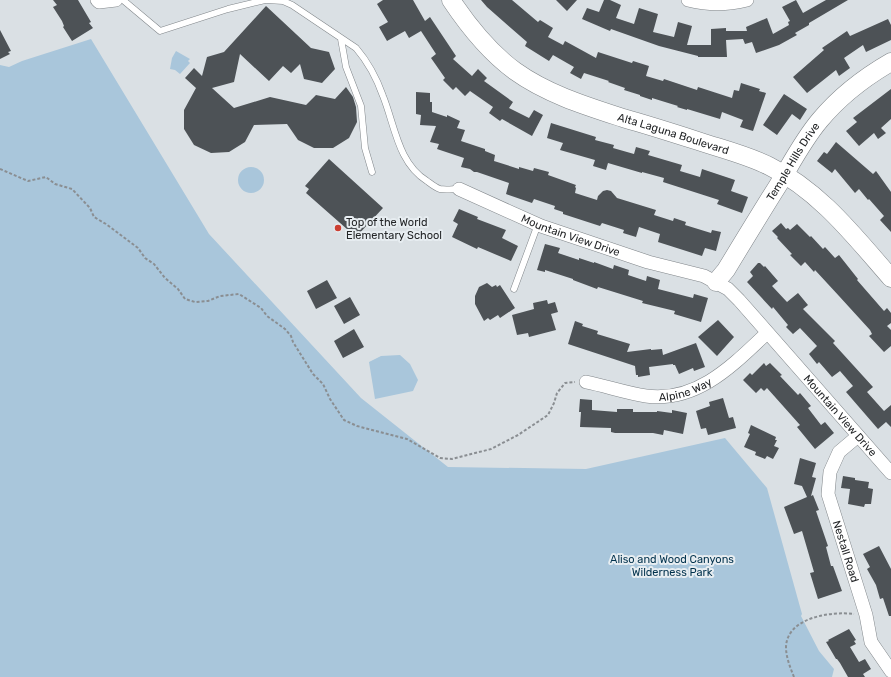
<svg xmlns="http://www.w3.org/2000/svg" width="891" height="677" font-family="Rubik,sans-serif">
<rect width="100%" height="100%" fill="#dae0e4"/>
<!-- green -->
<path fill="#a9c6db" d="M91 39 209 234 361 398 448 467 586 469 725 438 767 488 802 614 801 616 819 651 834 669 832 677H0V65L9 67 22 61Z
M176 51 190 59 188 61 190 63 180 74 175 70 170 69 172 58Z
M238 180a13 13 0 1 1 26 0a13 13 0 1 1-26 0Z
M400 355 410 364 418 380 413 391 375 399 369 362 381 356Z"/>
<!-- building -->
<path fill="#4d5256" d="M53 0H78L91 22 89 23 93 28 72 41 63 27 64 26 62 21 53 7 57 5Z
M383 0H413L425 21 430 17 456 56 453 59 472 76 478 69 487 78 484 81 513 102 509 108 529 118 534 110 543 115 532 136 502 119 500 121 489 113 493 107 470 91 465 96 456 87 453 90 443 80 445 78 431 58 436 54 421 31 409 38 405 31 387 41 379 27 388 22 377 4Z
M481 0H512L538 22 540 20 553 28 548 37 563 45 565 41 596 58 598 52 632 63 633 61 649 66 646 76 663 81 664 79 697 90 698 87 732 98 734 90 739 91 741 83 760 89 759 91 766 93 753 131 740 127 743 120 722 112 720 119 687 109V110L677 107 678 106 652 98V100L640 96V95L624 90 625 88 608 82 609 81 584 73 581 79 570 73 574 67 553 55 549 61 525 46 527 42 487 7Z
M556 0H577L567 11Z
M604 0H610L621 5 616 18 634 24 639 8 658 14 653 32 674 37 678 22 692 26 687 45H711V29L726 28V31H747L746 27 767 18 773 34 789 25 788 22 790 21 782 7 796 0 803 13 826 0H848L809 23V25L795 33 797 35 779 45 756 53 752 42 745 44 743 39 726 40 727 57H698V56L659 46 611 29 610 31 582 19 587 8 599 12Z
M266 6 311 48 329 52 335 69 322 83 304 79 300 64 291 73 283 66 269 81 240 54 234 82 212 88 234 108 270 97 306 105 316 95 335 99 346 87 353 97 356 107 357 122 349 138 333 148H314L298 140 287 124 254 125 245 142 229 152 211 153 194 145 184 129V110L196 88 185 78 194 68 202 76 207 57 224 52Z
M888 19 891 25V40L866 52 863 45 844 58 850 68 839 76 836 70 807 93 793 77 824 50 822 48 847 31 850 36Z
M0 30 11 51 8 52 10 54 0 59Z
M891 89V119L881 128 886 133 878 139 874 133 859 146 846 131 857 122 853 118Z
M416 92 430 93V102H432V112L447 117V115L460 121 457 128 465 130 461 141 485 149V151L495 155 494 161 519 169V167L533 171 534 168 549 172 548 175 576 185 575 187 576 188 575 193 597 200 598 196 603 191 607 190 611 191 617 198 656 210 654 215 673 221 674 218 686 222 685 225 711 233 712 230 721 232 716 251 705 248 702 256 658 242 660 234 639 227 636 237 623 233 624 230 602 223 600 226 563 214V212L554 209 555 206 534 199 532 203 506 194 509 183 477 172H474L470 169 461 167 464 158 437 149 439 144 430 142 436 126 420 125 421 115 416 114Z
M784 94 807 109 800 120 792 114 777 135 763 125Z
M551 123 596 137 595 140 614 145 613 148 634 154 636 147 650 151 648 155 682 165 680 171 700 177 702 169 735 180 731 191 748 197 742 213 717 204 719 200 663 182 664 178 642 172V173L608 163 606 170 593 166 595 160 560 150 563 143 547 138Z
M836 142 873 174 876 171 891 192V232L880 220 884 216 869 199 868 200 859 189 855 193 835 169 832 173 817 161 824 152 827 154Z
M329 159 383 208 356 237 306 193 309 189 305 186Z
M459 209 478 217 477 219 506 230 502 238 518 246 511 261 478 247 477 249 452 237 458 224 453 221Z
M781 223 786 229 788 228 790 230 797 224 810 237 811 236 823 249 825 247 835 258 839 255 858 279 857 280 884 311 887 308 891 313V323L887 326 891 330V346L884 352 869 336 872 334 870 330 839 296 815 270 814 272 805 262 801 266 790 255 792 254 777 238 778 237 772 231Z
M545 244 560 248 558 253 579 260V258L594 263V262L613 269 614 265 629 270 628 275 646 281 647 276 660 280 658 289 693 298 694 294 708 298 701 322 674 314 675 311 642 303 643 301 598 287 597 289 573 280V279L545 270V272L537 270Z
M758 263H760L764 267 765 266 778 281 772 286 787 302 798 293 808 305 803 309 835 341 833 343 873 387 867 392 884 411 891 405V427L886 422 878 429 846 392 853 386 840 371 832 377 819 362 817 364 809 354 817 346 800 328 793 334 786 327 788 325 773 307 772 309 747 282 753 276 750 272Z
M327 280 337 298 316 309 307 291Z
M487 283 492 287 496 285 497 287 500 285 515 308 500 318 498 315 490 320 488 318 484 321 475 304V296L479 287Z
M350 297 360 315 344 324 334 306Z
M547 300 548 304 555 302 558 312 551 314 556 330 529 337 528 333 517 335 512 315 534 309 533 303Z
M718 320 734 337 717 356 698 337Z
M575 321 583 324 582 326 598 331 597 334 630 344 627 352 651 349V350L662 349 663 355 696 343 705 367 694 371 693 368 679 374 675 365H673V364L649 367 650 375 638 377V375H636L635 366 568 344Z
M354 329 364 347 343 358 334 341Z
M764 363 766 366 770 363 782 375 780 376 798 395 800 393 811 406 808 408 821 425 825 422 834 433 815 449 797 427 800 425 767 388 764 391 761 388 756 393 743 380 750 373 752 375Z
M723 398 729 418 733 417 736 428 708 435 706 428 701 429 696 411 710 406 709 402Z
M580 399 592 400V410L617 412V409H633V412H657V411L672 413V410L687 413 683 434 664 430 663 435 653 433H615L611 432V428L580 427 581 412H579Z
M751 425 776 437 775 440H777L774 446 779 448 773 459 767 456 765 459 755 455 756 452 744 447 750 434 748 433Z
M800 458 816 463 812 477 816 478 811 496 813 495 819 510 816 511 828 546 826 547 831 566H833L842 591 818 599 810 573 814 572 802 531 794 534 784 507 807 497 802 486 794 484Z
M843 476 855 478V480L869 482 868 488 873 489 871 504H865L864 507 848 504 850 489 841 488Z
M879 546 891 569V616H889L883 598 880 599 876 585 867 569 870 567 863 554Z
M849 629 856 640 854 641 856 644 850 647 859 662 865 659 871 669 863 674 865 677H848L840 663 837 659H836L826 642 829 641 828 640Z"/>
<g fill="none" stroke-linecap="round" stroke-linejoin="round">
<!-- lane casing -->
<g stroke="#81868a" stroke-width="7">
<path id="lane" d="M123 0 160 31 228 9 265 0
M267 0 283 1 292 5 356 48C368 62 377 79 383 96 395 126 398 163 427 181 431 184 436 188 440 189 446 190 453 189 459 189
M341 39 346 67 361 106 365 148 372 172
M514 289 538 224"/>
</g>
<!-- street casing -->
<g stroke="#81868a" stroke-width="14">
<g id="street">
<path d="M97 0 99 2 116 0"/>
<path d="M688 0C708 5 727 5 747 0"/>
<path id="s1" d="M459 189 541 226 648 262 704 276 728 289 739 300 891 473"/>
<path id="s2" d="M586 382C606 386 626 393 646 396 697 403 733 365 767 333"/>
<path id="s3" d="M858 436 839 452 830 472 828 494 866 615 871 642 891 671"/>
</g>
</g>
<!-- secondary casing -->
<g stroke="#81868a" stroke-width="19">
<g id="secondary">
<path id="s4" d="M451 0C469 27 489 52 515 71 547 94 586 106 623 118 648 125 673 133 698 141 722 149 747 155 769 166 820 191 855 237 891 278"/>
<path id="s5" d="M716 282 726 270C743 242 760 214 777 187 791 164 803 140 820 120 840 96 865 77 891 62"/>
</g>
</g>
<!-- path -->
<path stroke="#8a8e92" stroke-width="2" stroke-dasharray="3 2" stroke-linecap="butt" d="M0 169 28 181 46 177 55 184 72 189 90 208 94 217 106 224 138 248 145 258 154 264 165 278 178 289 185 299 195 302 208 301 220 296 239 294 261 308 267 316 285 329 291 336 293 342 313 374 323 384 330 399 344 420 357 426 407 439 440 458 452 459 491 449 518 435 548 415 554 403 557 393 565 383 575 382
M794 677C790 667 786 657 786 647 787 617 832 611 854 614"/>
<!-- lane -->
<use href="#lane" stroke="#fff" stroke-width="6"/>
<!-- street -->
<use href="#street" stroke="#fff" stroke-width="13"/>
<!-- secondary -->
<use href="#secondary" stroke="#fff" stroke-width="18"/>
</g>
<!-- markers -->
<circle fill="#cc3f32" stroke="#e7edf1" stroke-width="1.5" cx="338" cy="228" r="4"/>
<g text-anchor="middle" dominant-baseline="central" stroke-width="4" stroke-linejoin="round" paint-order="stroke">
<!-- street labels -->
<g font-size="11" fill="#232527" stroke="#e7edf1">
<text stroke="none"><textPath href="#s4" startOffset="267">Alta Laguna Boulevard</textPath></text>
<text stroke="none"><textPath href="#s5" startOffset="143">Temple Hills Drive</textPath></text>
<text stroke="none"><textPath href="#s1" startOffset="121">Mountain View Drive</textPath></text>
<text stroke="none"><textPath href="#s2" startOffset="102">Alpine Way</textPath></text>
<text stroke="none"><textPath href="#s1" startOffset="457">Mountain View Drive</textPath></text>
<text stroke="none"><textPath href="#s3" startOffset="129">Nestall Road</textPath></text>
</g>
<!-- poi labels -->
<g font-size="11" fill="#232527" stroke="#e7edf1" text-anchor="start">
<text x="346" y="222">Top of the World<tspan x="346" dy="13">Elementary School</tspan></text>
</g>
<!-- park labels -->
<g font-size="11" fill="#00314c" stroke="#e7edf1">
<text x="672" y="559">Aliso and Wood Canyons<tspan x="672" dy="13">Wilderness Park</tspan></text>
</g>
</g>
</svg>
